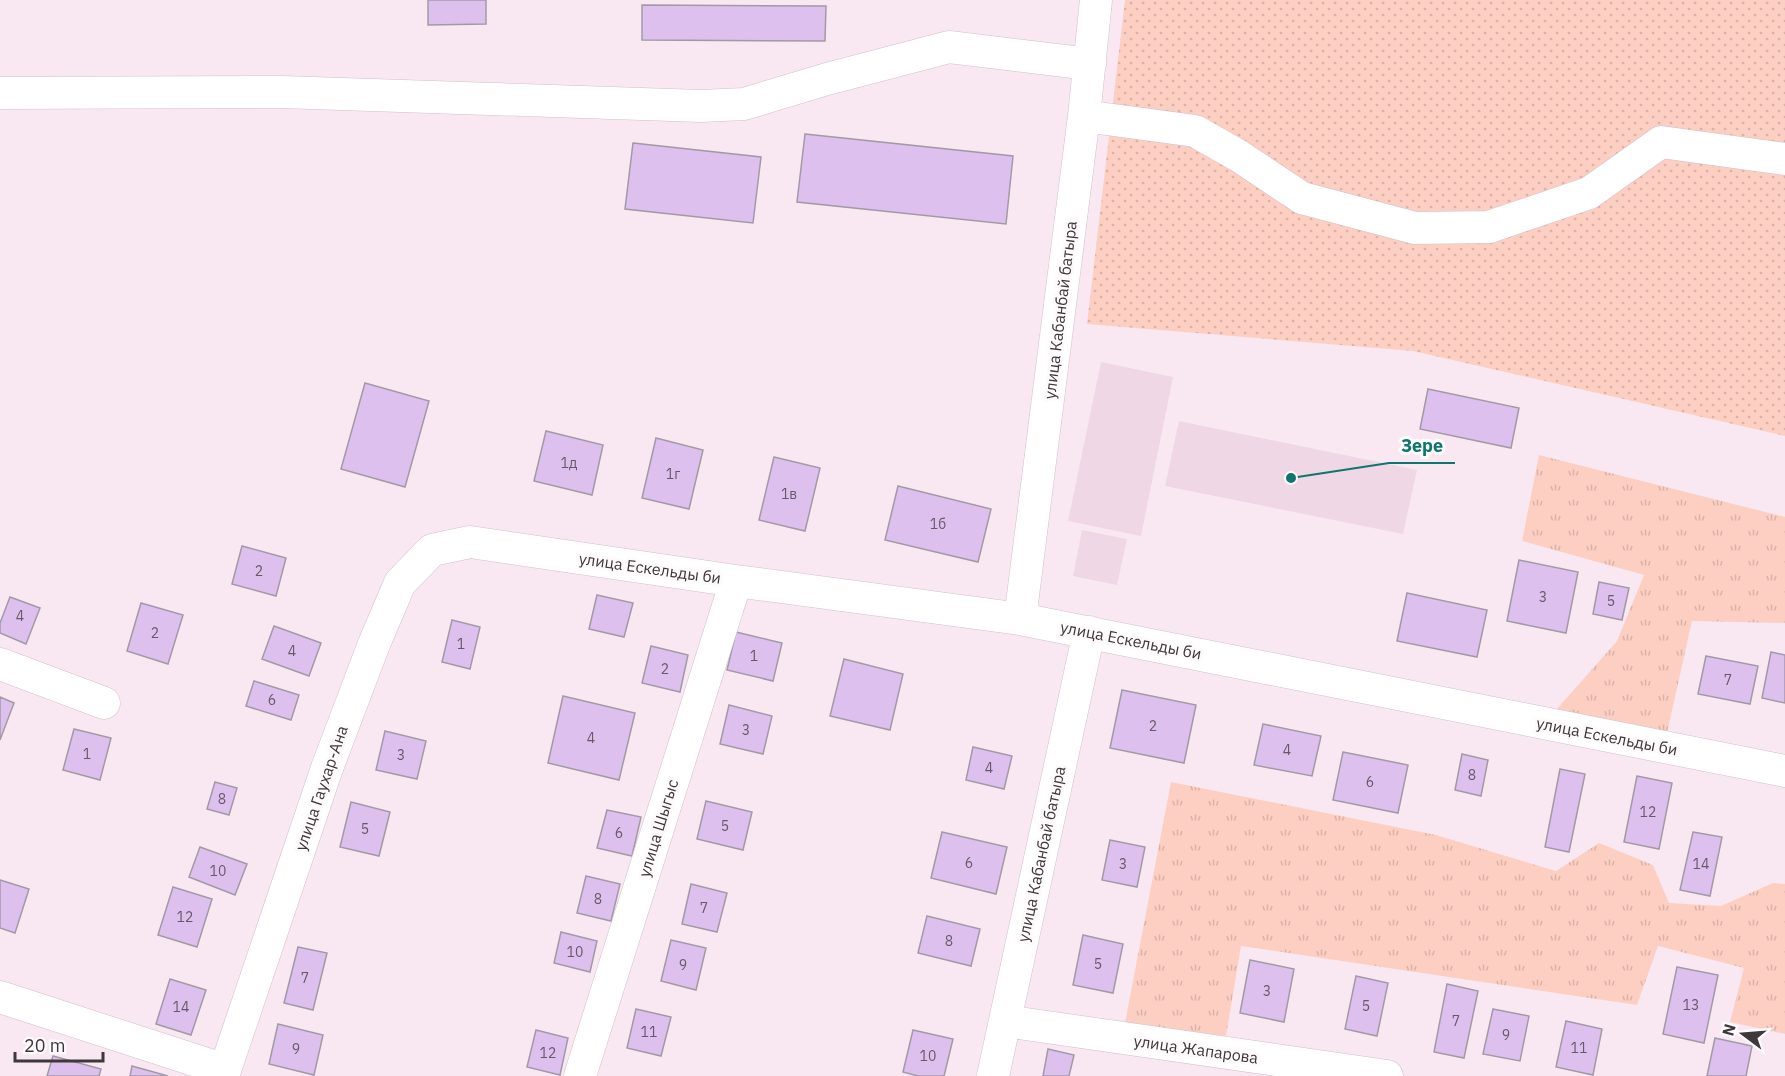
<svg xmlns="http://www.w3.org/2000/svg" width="1785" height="1076" font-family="'IBM Plex Sans',sans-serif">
<defs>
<pattern id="grass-tufts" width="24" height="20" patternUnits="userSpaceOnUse" patternTransform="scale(1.5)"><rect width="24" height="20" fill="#fdcfc2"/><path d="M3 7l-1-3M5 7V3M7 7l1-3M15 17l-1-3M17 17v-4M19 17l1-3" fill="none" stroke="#dab2a8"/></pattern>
<pattern id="park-dots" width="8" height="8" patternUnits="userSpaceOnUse" patternTransform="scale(1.5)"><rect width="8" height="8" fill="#fdcfc2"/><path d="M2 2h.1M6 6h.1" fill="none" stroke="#dab2a8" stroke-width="1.8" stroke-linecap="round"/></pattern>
</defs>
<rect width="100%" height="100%" fill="#f9e8f2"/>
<!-- built -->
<path fill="#efd7e5" d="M1101 362 1173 377 1141 536 1068 521Z
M1179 421 1417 470 1403 534 1165 486Z
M1082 530 1127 539 1117 585 1073 576Z"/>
<!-- grass -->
<path fill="url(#grass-tufts)" d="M1539 455 1785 517V623L1692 621 1667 733 1555 711 1617 641 1644 575 1522 541Z
M1171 782 1436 835 1556 871 1599 843 1653 865 1669 903 1721 906 1773 883 1785 884V1034L1730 1022 1744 968 1658 946 1637 1005 1241 946 1226 1036 1125 1023Z"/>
<!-- park -->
<path fill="url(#park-dots)" d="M1125 0H1785V436L1413 351 1087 324Z"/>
<!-- building -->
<path fill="#dec0ef" stroke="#a299a7" stroke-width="1.5" d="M428 0H486V24L428 25Z
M642 5 826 6 825 41 642 40Z
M805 134 1013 156 1006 224 797 202Z
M633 143 761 157 753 223 625 209Z
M365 383 429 401 405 487 341 469Z
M1428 389 1519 408 1511 448 1420 429Z
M546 431 603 445 592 495 534 481Z
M656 438 703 450 689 509 642 498Z
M774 457 820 468 805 531 759 520Z
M898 486 991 509 978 562 885 540Z
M242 546 286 558 276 596 232 584Z
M1519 560 1578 572 1566 633 1507 621Z
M1599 582 1629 588 1622 620 1593 614Z
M1407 593 1487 610 1477 657 1397 641Z
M597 595 633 603 624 637 589 629Z
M10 597 40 608 26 644 0 633V623Z
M141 603 183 615 168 664 127 651Z
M452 620 480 627 470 669 442 662Z
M274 626 321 643 309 676 262 659Z
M736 632 782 643 773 681 727 670Z
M651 646 688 655 680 692 642 683Z
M1771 652 1785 655V703L1762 698Z
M1706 656 1758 666 1750 704 1698 694Z
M844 659 903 674 890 730 830 716Z
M254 681 299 695 291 720 246 706Z
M1122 690 1196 705 1184 763 1110 748Z
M563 696 635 713 619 780 548 763Z
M0 697 14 703 0 740Z
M729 705 772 716 763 754 720 744Z
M1263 724 1321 736 1312 776 1254 765Z
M74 729 111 738 100 780 63 770Z
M385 731 426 741 417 779 376 770Z
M973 747 1012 756 1004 789 966 780Z
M1343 752 1408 765 1398 813 1333 800Z
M1462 754 1488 760 1481 796 1455 790Z
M1560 769 1585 774 1569 852 1545 847Z
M1637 776 1672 783 1659 849 1624 842Z
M215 782 237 788 229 815 207 809Z
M706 801 752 812 743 850 697 839Z
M351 802 390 812 379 856 340 847Z
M607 810 641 817 632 856 597 848Z
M942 832 1007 847 996 894 931 878Z
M1693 832 1722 837 1710 896 1680 890Z
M1110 840 1145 847 1137 887 1102 880Z
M200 847 247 864 235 895 189 877Z
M586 876 620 884 611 921 577 913Z
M0 880 29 889 15 933 0 928Z
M691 884 727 893 717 932 682 924Z
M173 887 212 899 197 947 158 935Z
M927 916 980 929 971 966 918 953Z
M561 932 597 941 590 972 554 963Z
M1083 935 1123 944 1113 993 1073 985Z
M671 940 706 948 696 990 661 981Z
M298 947 327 953 313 1010 284 1003Z
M1250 960 1294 969 1284 1022 1240 1013Z
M1677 967 1718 975 1704 1043 1663 1034Z
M1356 976 1388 983 1377 1036 1345 1029Z
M170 979 206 990 191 1035 156 1024Z
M1447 984 1478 991 1464 1058 1434 1052Z
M636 1009 671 1017 661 1056 627 1048Z
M1493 1009 1529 1016 1520 1061 1483 1054Z
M1566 1021 1602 1029 1593 1075 1556 1067Z
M278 1024 323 1035 314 1075 269 1064Z
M536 1030 568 1038 560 1075 527 1067Z
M913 1030 953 1039 944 1076H918L903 1072Z
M1715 1038 1752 1046 1746 1076H1707Z
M1048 1049 1074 1055 1069 1076H1043Z
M53 1056 101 1069 99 1076H47Z
M132 1066 168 1076H130Z"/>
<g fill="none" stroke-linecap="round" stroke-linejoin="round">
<!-- minor casing -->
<g stroke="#d0c0c9" stroke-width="33">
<path id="minor" d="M0 93 282 92 701 106 744 104 827 79 949 47 1090 64
M1084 116 1195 131 1239 156 1302 198 1415 228 1489 227 1589 193 1661 142 1785 159
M1020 619 1084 116 1096 0
M0 664 104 703
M0 997 225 1070
M1005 1021 1387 1076
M223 1076 327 768 374 644 400 583 432 550 470 542 736 581 1020 619 1785 771
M580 1076 736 581
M993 1076 1089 632"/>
</g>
<!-- minor -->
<use href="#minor" stroke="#fff" stroke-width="32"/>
</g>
<g text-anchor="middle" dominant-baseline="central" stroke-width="6" stroke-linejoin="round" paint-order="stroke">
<!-- number labels -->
<g font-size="14" fill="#665968">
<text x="569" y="463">1д</text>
<text x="673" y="474">1г</text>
<text x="789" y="494">1в</text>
<text x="938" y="524">1б</text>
<text x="259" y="571">2</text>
<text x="1543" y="597">3</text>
<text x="1611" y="601">5</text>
<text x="20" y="616">4</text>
<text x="155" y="633">2</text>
<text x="461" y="644">1</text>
<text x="292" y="651">4</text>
<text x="754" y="656">1</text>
<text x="665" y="669">2</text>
<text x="1728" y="680">7</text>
<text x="272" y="700">6</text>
<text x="1153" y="726">2</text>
<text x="746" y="730">3</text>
<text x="591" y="738">4</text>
<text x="1287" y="750">4</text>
<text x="87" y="754">1</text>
<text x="401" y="755">3</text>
<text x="989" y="768">4</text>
<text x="1472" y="775">8</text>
<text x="1370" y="782">6</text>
<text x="222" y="799">8</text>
<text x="1648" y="812">12</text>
<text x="725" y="826">5</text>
<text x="365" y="829">5</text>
<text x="619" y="833">6</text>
<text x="969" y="863">6</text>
<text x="1123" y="864">3</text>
<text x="1701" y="864">14</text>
<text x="218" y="871">10</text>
<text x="598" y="899">8</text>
<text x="704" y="908">7</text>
<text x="185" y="917">12</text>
<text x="949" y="941">8</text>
<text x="575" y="952">10</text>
<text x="1098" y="964">5</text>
<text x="683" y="965">9</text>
<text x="305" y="978">7</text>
<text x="1267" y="991">3</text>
<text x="1691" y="1005">13</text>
<text x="1366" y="1006">5</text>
<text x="181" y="1007">14</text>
<text x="1456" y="1021">7</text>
<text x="649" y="1032">11</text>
<text x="1506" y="1035">9</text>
<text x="1579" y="1048">11</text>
<text x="296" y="1049">9</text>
<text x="548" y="1053">12</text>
<text x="928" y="1056">10</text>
</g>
<!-- street labels -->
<g font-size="16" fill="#3e373b" stroke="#fdfafc">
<text transform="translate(1060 310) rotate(-83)">улица Кабанбай батыра</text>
<text transform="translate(650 568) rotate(8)">улица Ескельды би</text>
<text transform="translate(1131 640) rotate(11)">улица Ескельды би</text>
<text transform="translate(1607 736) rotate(11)">улица Ескельды би</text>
<text transform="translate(321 788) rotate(-71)">улица Гаухар-Ана</text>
<text transform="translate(658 828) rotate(-73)">улица Шыгыс</text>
<text transform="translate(1041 854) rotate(-78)">улица Кабанбай батыра</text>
<text transform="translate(1196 1049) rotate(8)">улица Жапарова</text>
</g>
</g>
<!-- callouts -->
<path fill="none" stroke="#0f766e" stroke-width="2" d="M1291 478L1389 463H1455"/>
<circle fill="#0f766e" stroke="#fdfafc" stroke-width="2" cx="1291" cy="478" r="6"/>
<g font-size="18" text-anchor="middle" font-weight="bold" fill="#0f766e" stroke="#fdfafc" stroke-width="6" stroke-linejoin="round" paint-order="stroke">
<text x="1422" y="452">Зере</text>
</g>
<!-- north arrow -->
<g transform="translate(1743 1034) rotate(286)" stroke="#fdfafc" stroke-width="4.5" paint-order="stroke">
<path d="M0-4.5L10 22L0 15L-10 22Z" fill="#3e373b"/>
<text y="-9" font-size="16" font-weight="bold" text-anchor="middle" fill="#3e373b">N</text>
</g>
<!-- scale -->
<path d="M15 1052v9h88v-9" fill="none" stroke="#3e373b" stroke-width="3"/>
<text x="24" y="1052" font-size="18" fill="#3e373b" stroke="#fdfafc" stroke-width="4.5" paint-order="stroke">20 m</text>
</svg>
